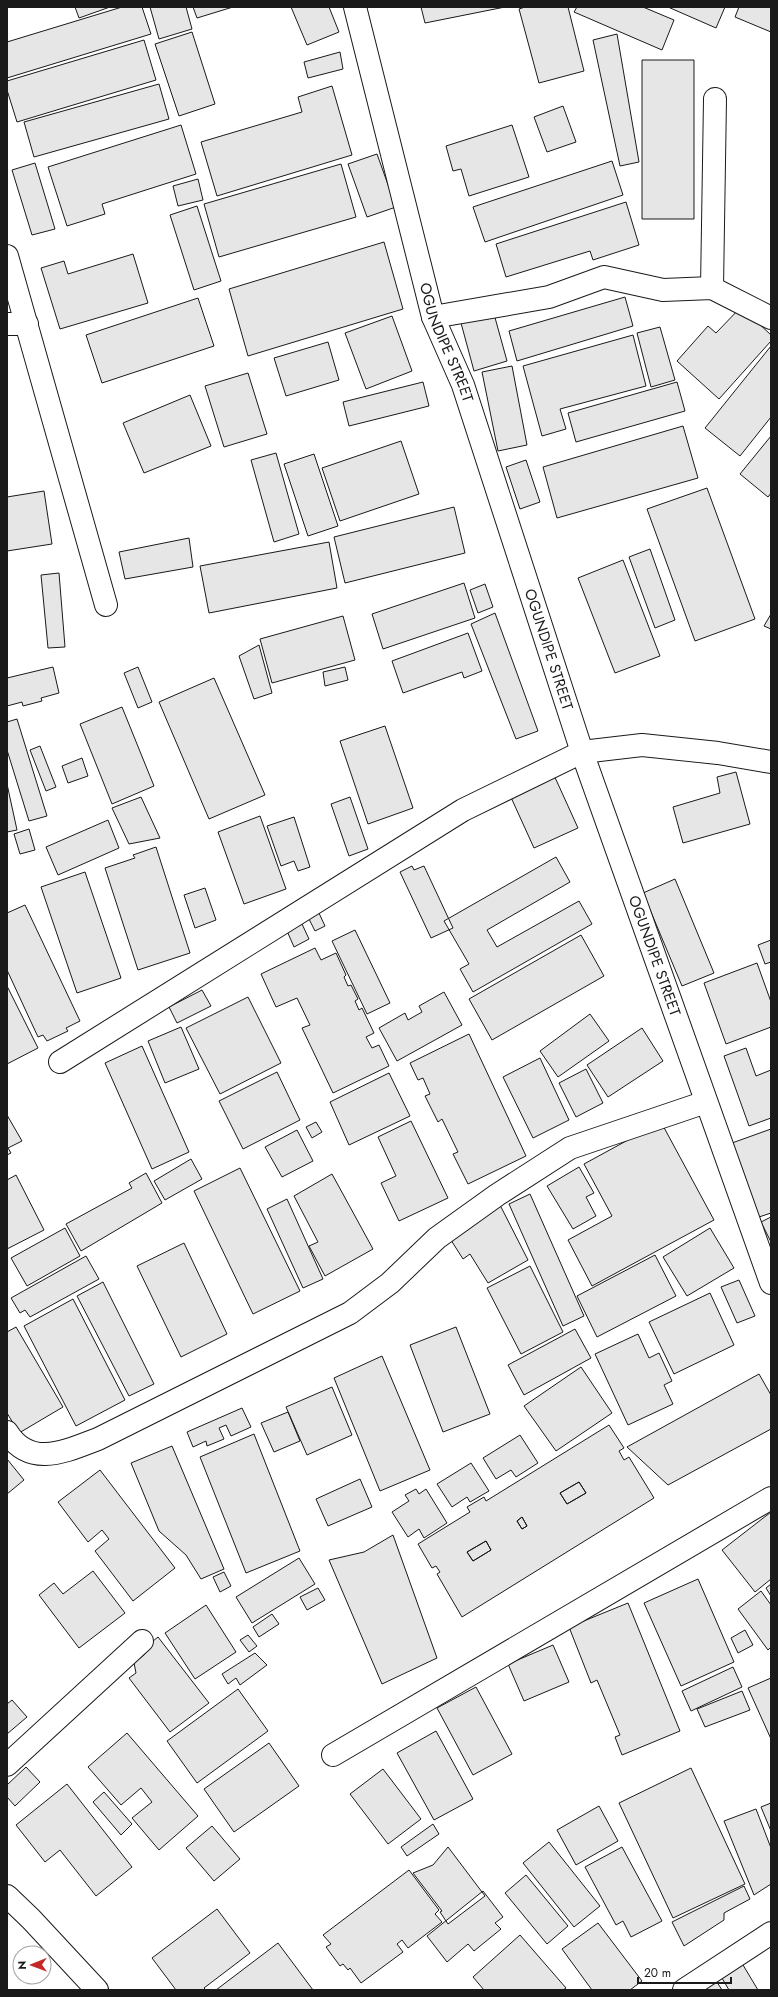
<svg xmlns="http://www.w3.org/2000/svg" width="778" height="1997" font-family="Jost,sans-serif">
<rect width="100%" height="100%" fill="#fff"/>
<!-- building -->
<path fill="#e6e6e6" stroke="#1a1a1a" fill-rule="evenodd" d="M75 7H110L79 18Z
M122 7H142L151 34 7 78V42Z
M150 7H186L192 29 159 39Z
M193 7H233L197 18Z
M291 7H329L339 32 307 45Z
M421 7H505L425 23Z
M568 7 584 71 539 83 519 9 525 7Z
M577 7H643L674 20 662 50 574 12Z
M668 7H725L716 28Z
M739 7H771V32L735 17Z
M192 32 215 104 179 116 155 44Z
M617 34 639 162 620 166 593 40Z
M144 40 156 80 17 122 7 90V81Z
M340 52 343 69 308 78 304 62Z
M642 60H694V219H642Z
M159 84 169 119 34 157 24 122Z
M332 86 352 155 217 196 201 142 302 112 298 97Z
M563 106 576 142 547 152 534 117Z
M181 125 196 174 102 204 105 214 67 226 48 167Z
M512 125 529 177 469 196 461 169 453 171 446 146Z
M377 154 396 207 367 217 348 164Z
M612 161 623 195 485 242 473 207Z
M35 163 55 229 32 235 12 170Z
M341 164 356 217 219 257 204 204Z
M198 179 203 200 178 206 173 186Z
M626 202 639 245 593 260 590 251 506 277 496 244Z
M197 206 221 281 194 290 170 215Z
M384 242 403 309 248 356 229 289Z
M133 254 148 303 60 329 41 268 64 261 68 274Z
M625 297 633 326 517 361 509 331Z
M198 298 214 346 102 383 86 335Z
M741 307 771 335V341L719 399 677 361 708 326 716 333Z
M494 314 507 361 474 371 461 323Z
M392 316 412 371 366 389 345 333Z
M660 327 675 380 651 387 637 333Z
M633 335 646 386 560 409 566 429 542 436 523 366Z
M328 342 339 380 286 396 274 358Z
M771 346V417L740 456 705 428Z
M512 366 527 445 498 451 482 372Z
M248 373 267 434 224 447 205 386Z
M423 382 429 406 349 426 343 402Z
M677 382 685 411 576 442 568 413Z
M190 395 211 446 144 473 123 423Z
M683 426 698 478 557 518 543 467Z
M771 436V493L768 497 740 474Z
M401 441 419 494 340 521 322 468Z
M276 453 299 534 274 542 251 460Z
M314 454 338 526 308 536 284 464Z
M526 460 540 502 520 509 506 467Z
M707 488 755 619 695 641 647 509Z
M44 491 52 544 7 551V497Z
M454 507 465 553 345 583 334 537Z
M189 538 193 567 125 579 119 552Z
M329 542 337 588 209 613 200 566Z
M650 549 675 620 655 628 629 557Z
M623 560 660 656 615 673 578 578Z
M59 573 65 647 48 648 41 575Z
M464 583 475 618 383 649 372 614Z
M485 584 493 607 478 613 470 590Z
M495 613 538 731 516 739 471 624Z
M771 614V629L764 626Z
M343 616 355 660 272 683 260 639Z
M468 633 482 671 464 678 462 672 403 693 392 661Z
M259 645 272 693 254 699 239 656Z
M53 667 59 693 41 698 42 701 23 706 22 702 7 706V678Z
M138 667 152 702 138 708 124 673Z
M345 667 348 680 325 686 323 672Z
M214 678 265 795 209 819 159 702Z
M122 707 154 786 112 804 80 724Z
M17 719 47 816 29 821 7 750V722Z
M385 726 413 808 368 824 340 741Z
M40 746 56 787 46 791 30 750Z
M82 758 88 776 68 783 62 766Z
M736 772 750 824 683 843 673 807 720 793 717 777Z
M553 773 578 828 534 848 509 793Z
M7 784 17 830 7 832Z
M141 797 160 838 129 844 112 808Z
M350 797 368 849 349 856 331 804Z
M260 816 286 889 244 904 218 832Z
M294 817 310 867 298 871 294 861 281 866 267 826Z
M108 820 119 848 58 875 46 847Z
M29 829 35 850 20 854 14 834Z
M156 847 190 953 138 970 105 868 135 858 133 855Z
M556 857 570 882 487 930 497 947 579 901 592 924 473 992 460 969 469 964 444 921Z
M412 866 414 870 424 866 453 928 431 938 400 872Z
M85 872 121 978 77 993 41 887Z
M675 879 714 973 682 986 643 893Z
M205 888 216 920 195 928 184 895Z
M25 905 80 1021 66 1028 68 1031 47 1041 43 1035 38 1037 7 970V913Z
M318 911 325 926 315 931 308 917Z
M302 924 309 939 294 947 287 931Z
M355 930 390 1003 367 1014 332 941Z
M581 935 604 976 492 1040 469 999Z
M771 940V962L765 964 758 945Z
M315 948 321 960 336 953 346 975 344 977 348 986 351 985 358 999 355 1001 359 1010 362 1008 374 1033 366 1037 372 1048 379 1045 389 1066 333 1093 302 1028 310 1025 297 998 276 1007 261 974Z
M757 963 771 1002V1027L726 1044 704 983Z
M7 986 38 1048 7 1064Z
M202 990 211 1006 177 1023 169 1007Z
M444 992 462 1025 397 1061 379 1028 405 1013 408 1020 422 1012 419 1006Z
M248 997 281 1063 220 1094 186 1028Z
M590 1014 609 1041 558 1077 540 1051Z
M181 1027 199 1069 165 1083 148 1041Z
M642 1028 663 1061 608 1097 587 1065Z
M469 1034 526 1156 468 1184 453 1154 458 1152 442 1119 438 1122 425 1096 430 1094 423 1078 418 1080 410 1063Z
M142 1046 189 1152 152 1169 105 1063Z
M746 1048 756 1076 771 1070V1118L749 1126 724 1056Z
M540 1058 569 1120 533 1138 503 1077Z
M586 1069 603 1103 576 1117 559 1083Z
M277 1072 300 1120 243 1149 219 1101Z
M389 1073 410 1116 349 1145 330 1102Z
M7 1115 22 1141 8 1148 11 1153 7 1155Z
M411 1121 448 1198 399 1221 381 1183 396 1176 378 1137Z
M316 1122 322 1132 312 1138 306 1127Z
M661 1122 714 1220 592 1286 568 1240 612 1216 584 1164Z
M771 1129V1213L759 1217 732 1143Z
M297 1130 313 1161 282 1177 265 1147Z
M191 1159 202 1179 165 1200 154 1181Z
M579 1167 594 1193 586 1197 596 1216 573 1229 547 1186Z
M240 1168 300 1291 253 1314 194 1191Z
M146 1173 162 1203 81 1251 66 1224 132 1188 129 1183Z
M332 1174 373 1249 325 1276 309 1246 318 1242 294 1196Z
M16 1175 44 1230 7 1249V1180Z
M530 1194 584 1316 563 1326 509 1204Z
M287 1199 323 1279 303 1288 267 1209Z
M500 1205 528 1260 488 1283 470 1254 463 1259 449 1237Z
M771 1217V1242L761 1222Z
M65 1228 80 1256 27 1286 11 1258Z
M710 1228 734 1268 687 1296 663 1257Z
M184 1243 227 1334 181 1357 137 1266Z
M655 1255 676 1296 597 1337 577 1296Z
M86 1256 99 1279 30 1317 25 1310 20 1313 11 1298Z
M530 1266 563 1332 521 1354 487 1288Z
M739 1280 755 1316 737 1323 721 1287Z
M103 1282 154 1384 129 1396 77 1296Z
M710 1293 734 1345 674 1374 649 1322Z
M73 1299 125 1400 76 1426 24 1326Z
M16 1327 63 1407 19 1433 7 1413V1332Z
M456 1327 490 1414 443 1432 410 1345Z
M575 1329 591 1358 524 1395 508 1365Z
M638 1334 649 1358 659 1353 672 1381 664 1385 673 1404 628 1425 595 1354Z
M382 1356 430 1470 380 1491 334 1378Z
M581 1367 612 1413 556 1451 524 1406Z
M759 1374 771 1395V1429L668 1485 627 1447Z
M332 1387 352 1435 307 1455 286 1407Z
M242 1408 251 1427 231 1436 226 1425 219 1428 224 1439 207 1446 206 1441 193 1447 187 1432Z
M288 1412 300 1441 274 1452 261 1423Z
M609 1425 624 1448 619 1451 624 1460 629 1457 654 1498 462 1617 437 1574 440 1572 436 1566 432 1568 418 1544 470 1512 467 1507 484 1497 486 1501ZM579 1482 586 1493 567 1504 560 1493ZM522 1517 527 1526 522 1529 517 1521ZM486 1541 491 1550 473 1561 467 1552Z
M254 1434 300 1551 246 1573 200 1457Z
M520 1435 538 1463 516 1477 511 1470 496 1479 483 1458Z
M172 1446 224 1569 201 1579 186 1555 159 1531 131 1463Z
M7 1459 24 1480 7 1494Z
M471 1463 489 1491 470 1502 467 1497 452 1507 437 1484Z
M100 1470 175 1568 133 1601 95 1551 109 1539 102 1530 88 1542 58 1502Z
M360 1479 372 1507 328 1526 316 1499Z
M579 1482 586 1493 567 1504 560 1493Z
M416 1489 419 1494 426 1489 447 1523 424 1538 419 1529 408 1537 392 1512 409 1501 405 1495Z
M771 1512V1579L755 1592 722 1550Z
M522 1517 527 1526 522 1529 517 1521Z
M393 1535 437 1658 382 1684 329 1560 364 1552Z
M486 1541 491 1550 473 1561 467 1552Z
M299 1558 315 1584 252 1623 236 1597Z
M93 1571 125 1613 79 1648 39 1595 54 1583 63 1594Z
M224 1572 231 1586 220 1592 213 1577Z
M698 1579 734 1662 681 1686 644 1603Z
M771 1584V1596L766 1588Z
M318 1588 325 1600 307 1610 300 1597Z
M761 1591 771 1605V1647L768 1650 738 1609Z
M628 1603 680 1731 622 1755 615 1737 620 1735 597 1680 591 1683 569 1627Z
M206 1605 236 1652 195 1679 165 1633Z
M272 1614 279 1624 259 1637 253 1627Z
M745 1630 753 1645 738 1653 731 1638Z
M248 1635 257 1646 249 1652 240 1640Z
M158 1637 209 1703 170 1732 129 1678 136 1673 134 1663 145 1654 142 1650Z
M553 1645 569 1682 524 1701 508 1664Z
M255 1653 267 1665 240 1685 236 1678 228 1684 222 1674Z
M733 1667 742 1687 691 1711 682 1691Z
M771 1678V1739L748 1688Z
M476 1687 512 1754 473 1775 437 1708Z
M238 1689 268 1731 197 1783 167 1741Z
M742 1691 750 1710 705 1727 697 1709Z
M12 1700 27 1717 7 1734V1704Z
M436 1731 473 1799 434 1820 397 1753Z
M127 1733 198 1816 159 1850 132 1818 152 1802 141 1788 121 1805 88 1767Z
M269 1743 299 1786 234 1832 204 1789Z
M26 1767 40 1782 15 1806 7 1797V1785Z
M691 1768 745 1884 673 1918 619 1803Z
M383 1769 421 1819 388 1844 350 1794Z
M67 1784 132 1867 96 1896 60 1850 45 1862 16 1825Z
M104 1792 132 1824 121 1835 93 1802Z
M771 1803V1831L761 1807Z
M599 1806 618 1841 576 1865 557 1830Z
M756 1809 771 1848V1884L754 1895 724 1821Z
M433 1824 439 1834 407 1856 401 1847Z
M212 1826 240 1859 214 1881 186 1848Z
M549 1842 600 1906 574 1927 523 1863Z
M448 1847 485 1896 448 1924 440 1912 442 1911 413 1873 433 1865Z
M622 1847 662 1921 631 1937 623 1921 616 1925 585 1867Z
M409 1870 439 1910 435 1914 442 1922 408 1948 402 1940 397 1944 403 1952 361 1983 350 1968 348 1970 343 1964 340 1966 326 1947 331 1944 323 1935Z
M526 1875 568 1926 547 1944 505 1893Z
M744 1886 750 1899 724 1913V1920L684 1946 672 1922Z
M483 1891 503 1917 495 1923 501 1929 474 1951 468 1944 447 1962 427 1936Z
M217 1909 250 1953 204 1988 206 1990H176L152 1958Z
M598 1923 642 1981 630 1990H592L562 1949Z
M520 1935 566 1988 563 1990H484L473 1977Z
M278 1943 313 1990H216Z
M740 1960 758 1990H729L719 1973Z
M715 1979 722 1990H700Z"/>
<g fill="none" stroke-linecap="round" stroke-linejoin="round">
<!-- street casing -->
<g stroke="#1a1a1a" stroke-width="24">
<g id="street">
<path id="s1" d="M355 7 433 317 463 385 582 752 771 1283"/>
<path d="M7 256 106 605"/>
<path d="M712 288 715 99"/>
<path d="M433 317 549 297 604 277 663 290 712 288 771 318"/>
<path d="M7 324H27"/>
<path d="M60 1062 463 810 582 752 642 745 718 753 771 762"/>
<path d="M7 1432C30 1469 66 1451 98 1439L350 1313 390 1283 437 1238 497 1195 570 1148 706 1102"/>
<path d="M333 1755 771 1498"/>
<path d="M7 1765 142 1641"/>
<path d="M7 1896 31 1919 97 1990"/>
<path d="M684 1990 771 1933"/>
</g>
</g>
<!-- street -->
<use href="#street" stroke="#fff" stroke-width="22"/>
</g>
<g text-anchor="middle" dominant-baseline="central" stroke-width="3" stroke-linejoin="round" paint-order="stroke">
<!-- street labels -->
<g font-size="15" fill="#1a1a1a" stroke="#fff">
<text stroke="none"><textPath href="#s1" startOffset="348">OGUNDIPE STREET</textPath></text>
<text stroke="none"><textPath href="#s1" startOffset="672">OGUNDIPE STREET</textPath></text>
<text stroke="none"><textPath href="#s1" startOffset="996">OGUNDIPE STREET</textPath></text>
</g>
</g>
<!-- border -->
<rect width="778" height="1997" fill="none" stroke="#1a1a1a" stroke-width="16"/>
<!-- north arrow -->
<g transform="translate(32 1965) rotate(269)"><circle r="19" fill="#ffffff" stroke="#a3a3a3"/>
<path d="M0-3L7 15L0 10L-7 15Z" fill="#c62828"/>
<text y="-6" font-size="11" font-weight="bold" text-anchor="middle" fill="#1a1a1a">N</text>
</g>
<!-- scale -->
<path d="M638 1977v6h93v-6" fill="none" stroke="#1a1a1a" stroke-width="2"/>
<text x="644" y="1977" font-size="12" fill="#1a1a1a" stroke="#ffffff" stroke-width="3" paint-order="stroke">20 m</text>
</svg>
